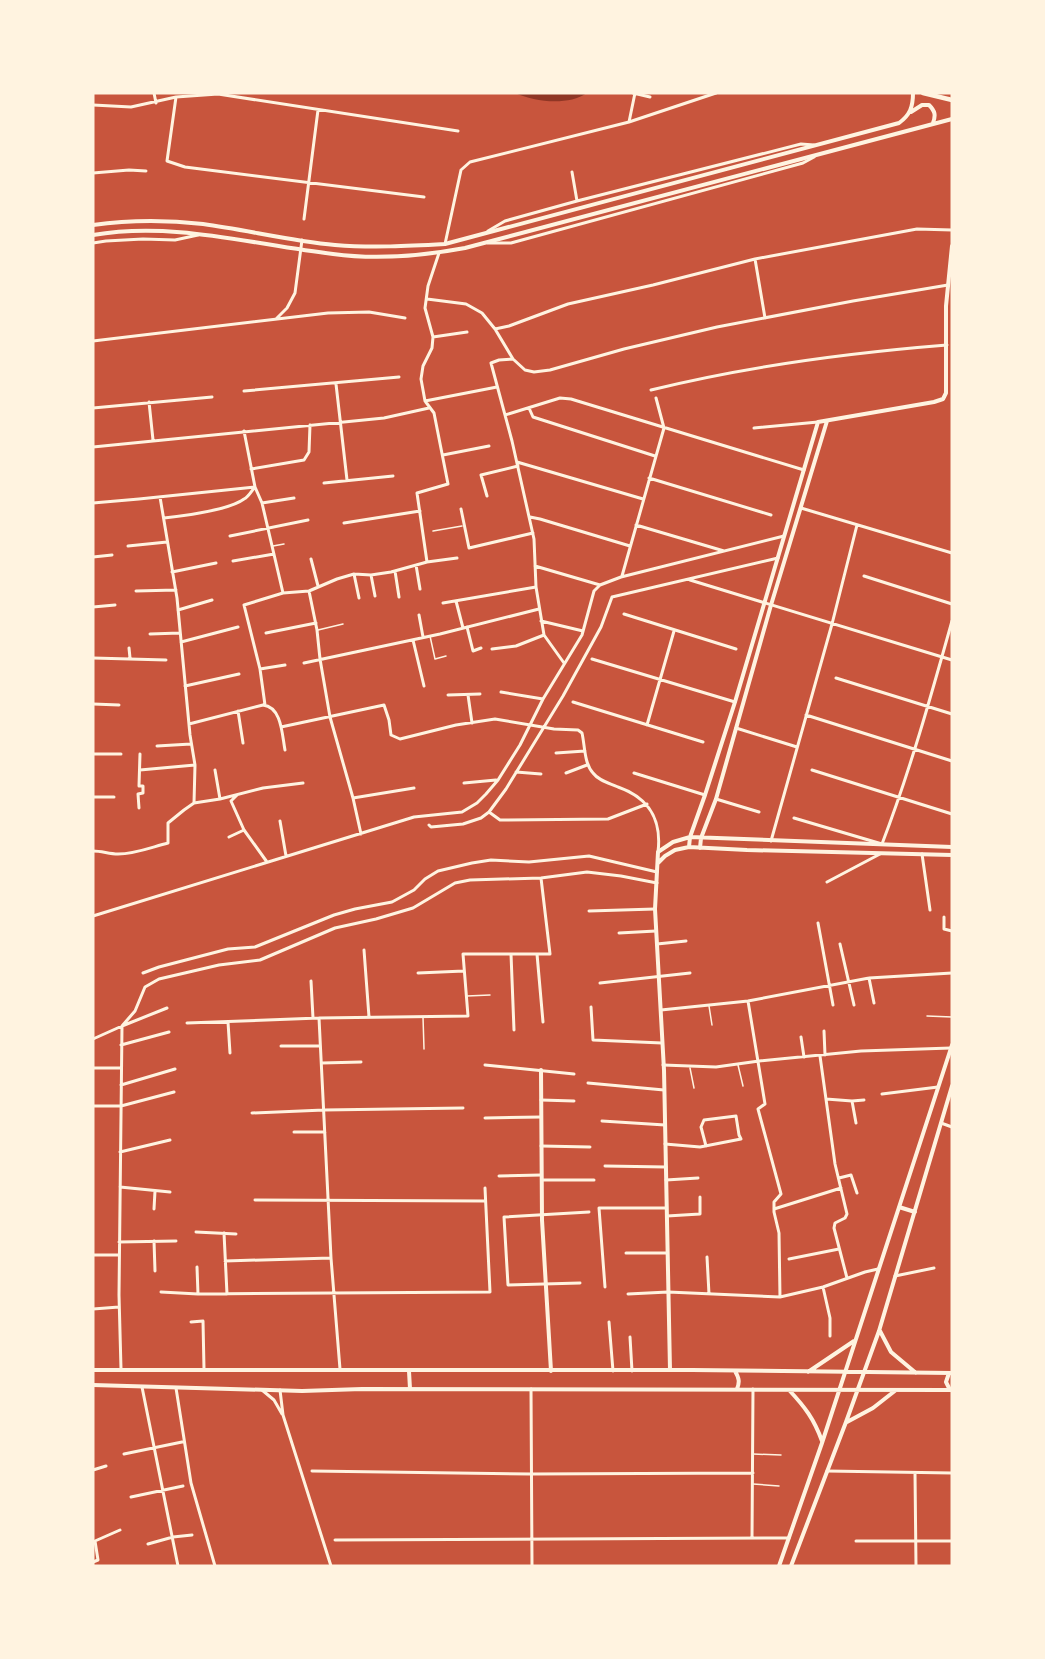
<svg xmlns="http://www.w3.org/2000/svg" width="1045" height="1659" font-family="'Alegreya Sans',sans-serif">
<rect width="100%" height="100%" fill="#c8553d"/>
<!-- water -->
<path fill="#8f3625" d="M515 93H587C568 106 535 102 515 93Z"/>
<g fill="none" stroke-linecap="round" stroke-linejoin="round">
<!-- service -->
<path stroke="#fff3e0" stroke-width="1.5" d="M433 531 462 526
M273 546 284 544
M318 630 343 624
M430 636 435 659 446 656
M467 996 490 995
M709 1006 712 1025
M927 1016 952 1017
M423 1017 424 1049
M738 1065 743 1086
M690 1068 694 1088
M753 1454 781 1455
M753 1484 779 1486"/>
<!-- minor -->
<path stroke="#fff3e0" stroke-width="3" d="M154 93 156 103
M633 93 650 97
M176 97 167 161 185 167 424 197
M93 105 131 107 176 97 218 94 458 131
M629 122 635 93
M572 172 577 201
M93 173 129 170 146 171
M304 219 318 110
M488 231 505 221 577 201 801 144 814 145
M93 243 106 241 143 239 175 240 198 235
M488 243H511L803 163 814 157
M445 244 461 170 470 162 629 122 716 93
M755 259 765 318
M427 299 466 304 482 313 495 329 513 359 525 370 534 372 550 370 624 349 717 327 853 301 948 285
M276 319 287 308 295 293 302 240
M495 329 509 326 568 304 653 285 755 259 917 229 952 230
M433 337 467 332
M93 341 328 313 369 312 405 318
M513 359 499 360 491 363 512 441 534 539 536 587 544 635 564 663
M336 384 347 480
M651 390C748 366 847 353 947 345
M244 391 399 377
M656 398 664 428
M425 401 497 387
M149 402 153 440
M93 408 212 397
M529 408 533 417 655 456
M505 415 560 398 571 399 804 470
M754 428 818 422
M244 431 255 487 262 503 283 593
M93 447 384 418 429 408
M443 455 489 446
M517 462 643 499
M251 469 304 460 309 452 310 425
M649 478 771 515
M324 483 393 476
M487 496 481 475 518 466
M93 503 139 499 255 487
M262 503 294 498
M801 508 952 553
M461 509 469 548 533 533
M530 517 540 519 630 546
M164 518C182 516 229 510 244 499 248 497 251 492 254 488
M344 523 420 511
M636 525 724 551
M230 536 308 520
M128 546 167 542
M93 557 112 555
M311 559 318 586
M233 561 274 554
M427 562 417 493 448 484 434 413 425 401 421 379 423 366 432 348 433 337 425 308 428 286 439 253
M416 565 420 589
M535 566 600 585
M395 571 399 597
M172 572 216 563
M354 574 359 598
M371 575 375 596
M622 576 664 428
M864 576 952 604
M690 580 952 660
M136 591 176 590
M309 591 317 630 320 659 330 717 353 798 361 834
M456 601 463 628
M443 603 536 587
M93 607 115 605
M178 610 212 600
M624 614 736 649
M419 615 423 637
M541 621 583 631
M467 627 473 651 481 648
M266 633 316 623
M150 634 180 633
M413 640 424 686
M181 642 238 627
M129 648 130 658
M492 649 516 646 544 635
M93 658 166 660
M592 659 735 702
M304 663 440 634 539 609
M260 669 285 665
M836 678 952 714
M185 686 239 674
M501 692 543 699
M448 695 480 694
M468 695 472 723
M573 702 703 742
M93 704 119 705
M265 705 260 669 244 605 283 593 309 591 337 579 354 574 371 575 391 572 427 562 457 558
M238 711 243 743
M806 715 952 761
M189 724 263 705C282 707 282 735 285 750
M647 725 674 631
M281 727 384 705 389 720 391 735 400 739 456 725 495 719 554 729 578 730 582 733C585 746 584 763 593 773 599 781 609 783 618 787 649 798 662 819 658 852
M736 728 797 747
M157 746 191 744
M556 753 585 751
M93 754H121
M140 770 195 765
M215 770 220 799
M812 770 952 814
M516 772 541 774
M566 773 587 765
M634 773 705 795
M464 783 496 780
M237 795 231 801 244 830 267 862
M93 797H114
M353 798 414 788
M716 799 759 812
M194 803 220 799 263 788 303 783
M139 808 138 794 143 793V786H139L140 754
M489 812 500 820 608 819 647 804
M794 818 882 844C910 771 931 696 952 621
M280 821 286 856
M429 825 431 827 463 824 481 818 489 812 506 789 563 696 601 627 612 597 778 558
M229 837 244 830
M771 841 832 624 857 525
M93 851C102 851 109 854 118 854 135 854 152 847 168 843V823L184 810 194 803 195 765 190 735 177 598 160 497
M922 854 930 910
M827 882 880 854
M589 911 655 909
M93 916 414 817 462 812 477 803 486 794 498 780 520 745 543 699 582 635 594 591 600 585 621 577 784 536
M944 917V929L952 931
M818 923 833 1005
M619 933 656 931
M657 944 686 941
M840 944 854 1005
M364 950 369 1017
M511 954 514 1030
M537 954 543 1022
M143 973 159 967 228 949 255 947 334 915 355 909 392 902 414 890 425 879 438 871 472 863 491 860 529 862 589 856 657 872
M418 973 464 971
M869 978 874 1003
M311 981 313 1018
M600 983 690 973
M748 1001 765 1104 758 1109 781 1194 774 1202V1212L779 1233 780 1297
M591 1007 593 1040 662 1043
M661 1010 748 1001 869 978 952 973
M319 1018 331 1258 340 1369
M228 1022 230 1053
M187 1023 319 1018 468 1016 463 954H550L541 878
M824 1031 825 1055
M801 1037 804 1057
M93 1039 122 1026 135 1011 145 987 159 979 219 965 260 960 335 928 376 919 413 908 455 883 470 880 541 878 587 872 621 876 657 883
M121 1045 169 1032
M281 1046H320
M820 1056 835 1164 847 1214 845 1218 835 1223 834 1228 847 1278
M322 1063 361 1062
M485 1065 574 1074
M663 1065 716 1067 759 1061 861 1051 951 1048
M93 1068H121
M588 1083 664 1090
M121 1085 175 1069
M882 1094 938 1087
M826 1099 852 1101 864 1100
M541 1100 574 1101
M852 1101 856 1123
M93 1106H121L174 1092
M252 1113 324 1110 463 1108
M485 1118 541 1117
M602 1121 665 1125
M941 1123 952 1127
M294 1132H325
M665 1144 700 1147 741 1139 739 1135 736 1116 704 1120 701 1127 706 1146
M541 1146 590 1147
M120 1152 170 1140
M605 1166 666 1167
M499 1176 541 1175
M839 1178 851 1175 857 1193
M542 1180H594
M666 1180 698 1178
M120 1187 170 1192
M255 1200 485 1201
M154 1209 155 1191
M774 1209 841 1188
M667 1216 700 1214V1197
M196 1232 236 1234
M224 1233 227 1294
M154 1241 155 1271
M119 1242 176 1241
M626 1253H667
M93 1255H119
M707 1257 709 1294
M789 1259 839 1249
M225 1261 331 1258
M197 1267 198 1294
M895 1276 934 1268
M580 1283 508 1285 504 1217 589 1212
M605 1287 599 1208H666
M823 1287 830 1318V1336
M161 1292 198 1294 490 1292 485 1188
M628 1294 668 1292 780 1297 823 1287 865 1272 878 1269
M93 1309 119 1307
M191 1322 203 1321 204 1369
M609 1322 613 1371
M630 1337 632 1371
M121 1369 119 1295 122 1026 167 1008
M142 1387 178 1566
M176 1388 191 1483 215 1566
M531 1389 532 1566
M262 1390 274 1400 282 1414
M280 1390 283 1415 331 1566
M124 1454 182 1442
M93 1470 106 1466
M312 1471 531 1474 753 1473
M827 1471 952 1473
M915 1473 916 1566
M131 1497 183 1486
M752 1538 753 1389
M335 1540 789 1538
M856 1541H952
M148 1544 173 1537 192 1535
M93 1562 98 1560 95 1541 120 1530"/>
<!-- tertiary -->
<path stroke="#fff3e0" stroke-width="4" d="M689 847 690 837 705 795 735 702 818 422 934 402 943 399 946 393V306L952 246
M700 848 701 838 716 799 771 605 827 421
M658 863 665 856 675 850 689 847 747 850 952 855
M541 1070 542 1220 551 1371
M670 1370 664 1070 655 909 658 852 673 842 690 837 952 847"/>
<!-- secondary -->
<path stroke="#fff3e0" stroke-width="4" d="M911 112 922 105H929C935 111 936 115 933 123
M93 225C128 220 168 220 203 224 247 230 291 241 335 245 372 248 409 246 445 244L899 123C910 115 913 107 913 93
M93 235C174 221 254 245 333 254 377 260 422 256 465 248L952 119
M899 1207 915 1212
M880 1331 891 1352 916 1373
M93 1370H692L952 1373
M409 1371 410 1389
M735 1371C739 1378 740 1382 737 1389
M808 1372 854 1341
M949 1373 946 1382 950 1390
M93 1385 302 1391 362 1389 952 1390
M789 1390C805 1407 814 1419 822 1441
M847 1422 873 1408 896 1390
M779 1566 822 1443 952 1045
M791 1566 846 1422 879 1331 952 1086"/>
<!-- primary -->
<path stroke="#fff3e0" stroke-width="4.5" d="M923 93 952 100"/>
</g>
<!-- border -->
<rect width="1045" height="1659" fill="none" stroke="#fff3e0" stroke-width="189"/>
</svg>
